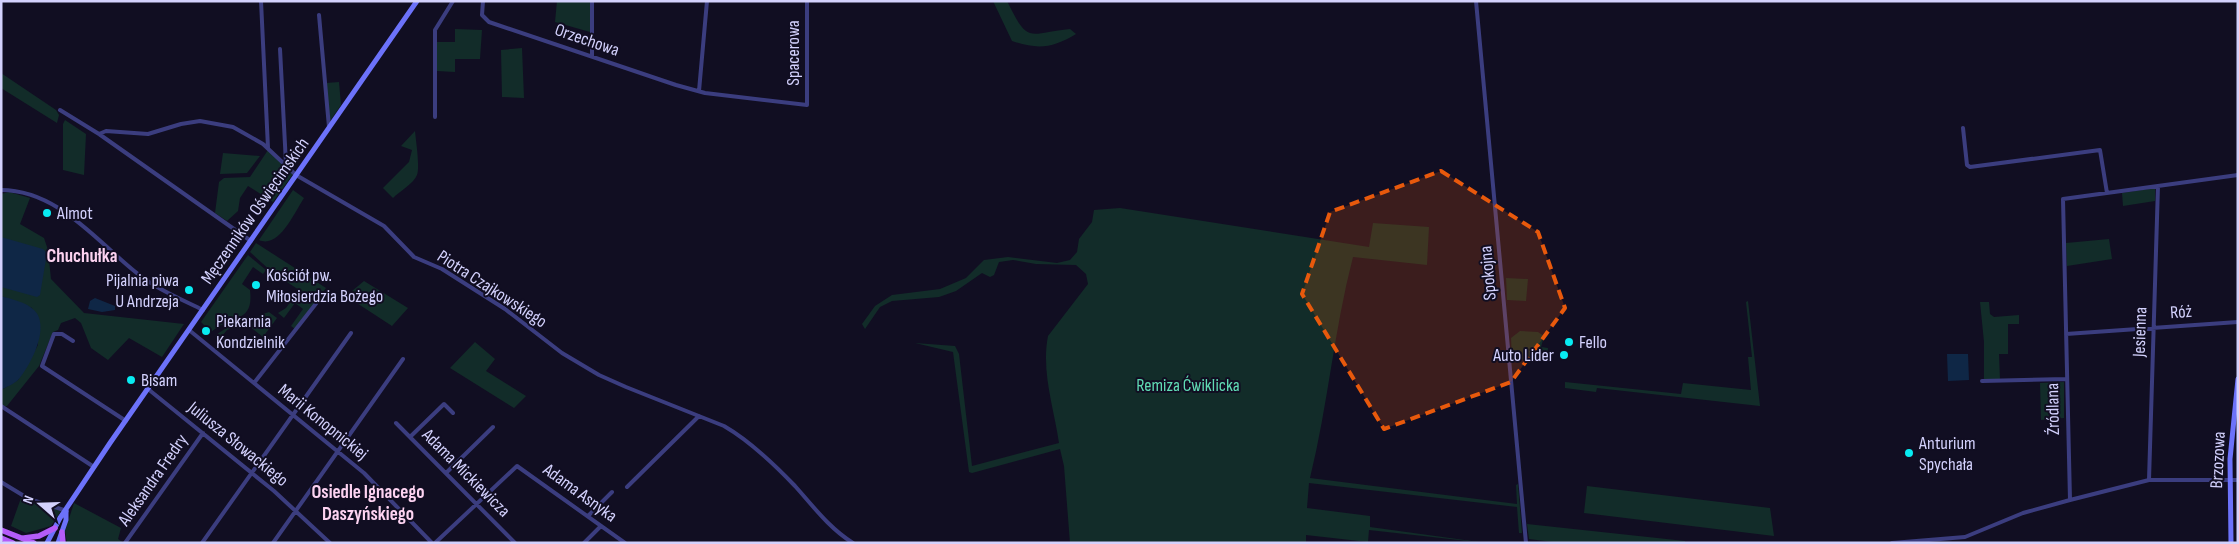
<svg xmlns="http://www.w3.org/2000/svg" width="2239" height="544" font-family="'Sofia Sans Condensed',sans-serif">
<rect width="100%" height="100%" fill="#110e22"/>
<!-- green -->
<path fill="#122c29" d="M557 1H590V32L555 22Z
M993 1H1007C1029 46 1028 33 1070 29L1076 34C1053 48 1038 50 1012 41Z
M455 29 482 30 480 59H455V72L437 71V42H455Z
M522 48 524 98 502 97 501 50Z
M1 73 56 110 59 115 57 123 1 88Z
M339 82 341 105 330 121 326 83Z
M65 120 86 134 84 175 63 170V124Z
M415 131C416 142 420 167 417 175 414 183 399 192 393 198L383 188 409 162 412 150 401 146Z
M268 150 293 174 273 202 248 186 240 198 238 211 227 221 215 213 219 182 224 178 250 177Z
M223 153 260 156 247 173 220 174Z
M2155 188V201L2123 206 2122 193Z
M293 190 304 198C294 213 279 249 259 240Z
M9 192 30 198 20 224 44 238 48 250 51 279 84 313 184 324 162 357 129 338 108 360 91 348 81 323 75 318 61 323 58 330 53 332 39 366 7 406 1 407V390L18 380 38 345 32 308 1 296V194Z
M1120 208 1369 247 1373 223 1429 227 1427 265 1353 257C1334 330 1328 405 1310 478L1517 504 1516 485 1518 484 1522 533H1519L1517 507 1309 483 1307 508 1370 516V527L1486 543 1369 530 1368 542 1306 535V543H1070L1064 466 1060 449 972 473 969 472 953 352 915 343 955 346 959 354 972 466 1059 443C1054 408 1041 372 1048 336L1088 284 1086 274 1076 265 1036 264 1013 260 999 262 994 275 990 277 982 273 956 291 939 297 892 301 880 307 865 329 862 324 875 306 892 295 940 289 966 278 984 260 1008 257 1057 263 1070 260 1077 252 1079 239 1092 222 1094 210Z
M2109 239 2112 259 2067 266 2066 243Z
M256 243 326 288 295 329 291 326 303 309 295 303 284 318 278 313 286 308 299 290 272 272 250 252Z
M248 255 266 270 263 274 253 267 242 284 250 290C254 323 233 314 211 332L201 322Z
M1506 278 1528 279 1526 301 1507 300Z
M364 281 408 308 392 326 346 296Z
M1748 301 1760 406 1597 388 1596 392 1565 388V382L1681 394 1683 383 1751 390 1748 357H1752L1746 302Z
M1980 302H1989L1990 314 1994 317 2019 315V324H2008V354H1999L2000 380 1984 379V342Z
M269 312 277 318 263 337 245 323 227 330 219 340 215 336C228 325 246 320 262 315L264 318 263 314Z
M1520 331 1538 332 1544 336 1541 347 1548 348 1547 361 1512 359 1511 338Z
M475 342 495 359 486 371 526 396 514 408 450 368Z
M2064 382V418L2041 420 2040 383Z
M1587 486 1770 508 1774 536 1584 513Z
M21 498 61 511 51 526 26 533 11 526Z
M74 503 121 528 118 539 124 543H67L65 531Z
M1527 524 1685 541V543H1560L1529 539Z"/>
<!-- water -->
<path fill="#0f2746" d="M1 237 43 249 47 253 40 295 37 297 1 287Z
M1 296C11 299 26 302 34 310 51 326 31 365 18 380 14 384 6 387 1 390Z
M95 298 115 306V310L102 312 88 309 90 301Z
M1947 354H1968L1969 380 1948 381Z"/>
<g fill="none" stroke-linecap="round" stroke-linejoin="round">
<!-- street -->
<path stroke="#3b3d7f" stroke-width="4" d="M261 1 268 148
M483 1 482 15 489 22 676 85 705 93 807 105V1
M1476 1 1526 543
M319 15 329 127
M280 49 286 164
M592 56V1
M699 91 707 1
M60 110 99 134 251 241
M435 117V30L453 1
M1963 128 1967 165 1970 167 2100 150 2107 193
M99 134 106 131 148 134 181 124 200 121 233 127 263 144 296 175 384 226 414 257 442 269 505 309 562 353 599 375 626 387 724 426C750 441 774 464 795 486 813 506 829 528 853 543
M2238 175 2063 199 2070 500 2149 480H2238
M1 190C56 190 94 238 133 270 154 288 179 298 203 310
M189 330 364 473 432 543
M2066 334 2238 322
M73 341 62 334H54L42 366 126 421
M1982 381 2066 379
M254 383 318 301
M148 389 274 491 330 543
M1 406 94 467
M396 423 515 543
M410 437 444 404 453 413
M446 473 493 427
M2149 480 2158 186
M1 482 29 499 67 511
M627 487 699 416
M588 516 612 492
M125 543 203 433
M202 543 351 333
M273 543 403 359
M435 543 517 466 625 543
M584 543 601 526
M1892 543 1965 537 2023 513 2070 500"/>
<!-- secondary -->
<path stroke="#6c72fa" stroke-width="5" d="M47 543 60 518 110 443 417 1
M58 543 66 520V511
M2231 543 2230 459 2238 379"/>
<!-- primary -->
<path stroke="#b45cf9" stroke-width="5.5" d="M1 530 34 543
M62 532 63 543
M1 538 13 543
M24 538 39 536 55 528"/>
</g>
<!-- marked area -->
<path fill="#e8590c" fill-opacity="0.2" stroke="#e8590c" stroke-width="4" stroke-dasharray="10 6" stroke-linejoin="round" d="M1441 171 1538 232 1565 308 1511 382 1384 429 1302 294 1330 212Z"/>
<!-- markers -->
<g fill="#08ebf2" stroke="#110e22" stroke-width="2">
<circle cx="47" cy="213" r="5"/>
<circle cx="256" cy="285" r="5"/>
<circle cx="189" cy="290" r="5"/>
<circle cx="206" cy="331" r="5"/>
<circle cx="1569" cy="342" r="5"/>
<circle cx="1564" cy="355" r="5"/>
<circle cx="131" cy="380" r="5"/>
<circle cx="1909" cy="453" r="5"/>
</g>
<g text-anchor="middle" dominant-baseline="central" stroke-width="4" stroke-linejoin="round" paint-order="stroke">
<!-- street labels -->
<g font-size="18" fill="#d3d1fd" stroke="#110e22">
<text transform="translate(587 40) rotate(19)">Orzechowa</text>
<text transform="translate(793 53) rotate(-90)">Spacerowa</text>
<text transform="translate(255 211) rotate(-55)">Męczenników Oświęcimskich</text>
<text transform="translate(1488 273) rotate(-95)">Spokojna</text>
<text transform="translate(492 289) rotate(33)">Piotra Czajkowskiego</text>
<text transform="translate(2181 312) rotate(-4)">Róż</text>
<text transform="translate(2140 332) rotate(-88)">Jesienna</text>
<text transform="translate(2053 409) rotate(-91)">Źródlana</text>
<text transform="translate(323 422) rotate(39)">Marii Konopnickiej</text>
<text transform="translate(238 444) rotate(39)">Juliusza Słowackiego</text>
<text transform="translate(2218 460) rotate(-87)">Brzozowa</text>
<text transform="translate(466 473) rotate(45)">Adama Mickiewicza</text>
<text transform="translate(153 480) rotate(-55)">Aleksandra Fredry</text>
<text transform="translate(580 493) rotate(36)">Adama Asnyka</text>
</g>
<!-- poi labels -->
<g font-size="18" fill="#d3d1fd" stroke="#110e22" text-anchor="start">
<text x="57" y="213">Almot</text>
<text x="266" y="275">Kościół pw.<tspan x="266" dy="21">Miłosierdzia Bożego</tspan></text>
<text x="179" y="280" text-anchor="end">Pijalnia piwa<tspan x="179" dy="21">U Andrzeja</tspan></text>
<text x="216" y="321">Piekarnia<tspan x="216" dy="21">Kondzielnik</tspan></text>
<text x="1579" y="342">Fello</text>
<text x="1554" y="355" text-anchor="end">Auto Lider</text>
<text x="141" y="380">Bisam</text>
<text x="1919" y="443">Anturium<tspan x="1919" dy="21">Spychała</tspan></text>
</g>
<!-- park labels -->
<g font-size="18" fill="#60dbb4" stroke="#110e22">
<text x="1188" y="385">Remiza Ćwiklicka</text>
</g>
<!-- neighbourhood labels -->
<g font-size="19" font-weight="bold" fill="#fdd3f1" stroke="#110e22">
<text x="82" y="256">Chuchułka</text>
<text x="368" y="492">Osiedle Ignacego<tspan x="368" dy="22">Daszyńskiego</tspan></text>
</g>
</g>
<!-- border -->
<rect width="2239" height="544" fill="none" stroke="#d3d1fd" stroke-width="5"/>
<!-- north arrow -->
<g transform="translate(40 504) rotate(290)" stroke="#110e22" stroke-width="4" paint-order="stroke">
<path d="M0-4L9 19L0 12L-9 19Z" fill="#d3d1fd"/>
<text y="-8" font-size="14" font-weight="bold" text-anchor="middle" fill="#d3d1fd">N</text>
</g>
</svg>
